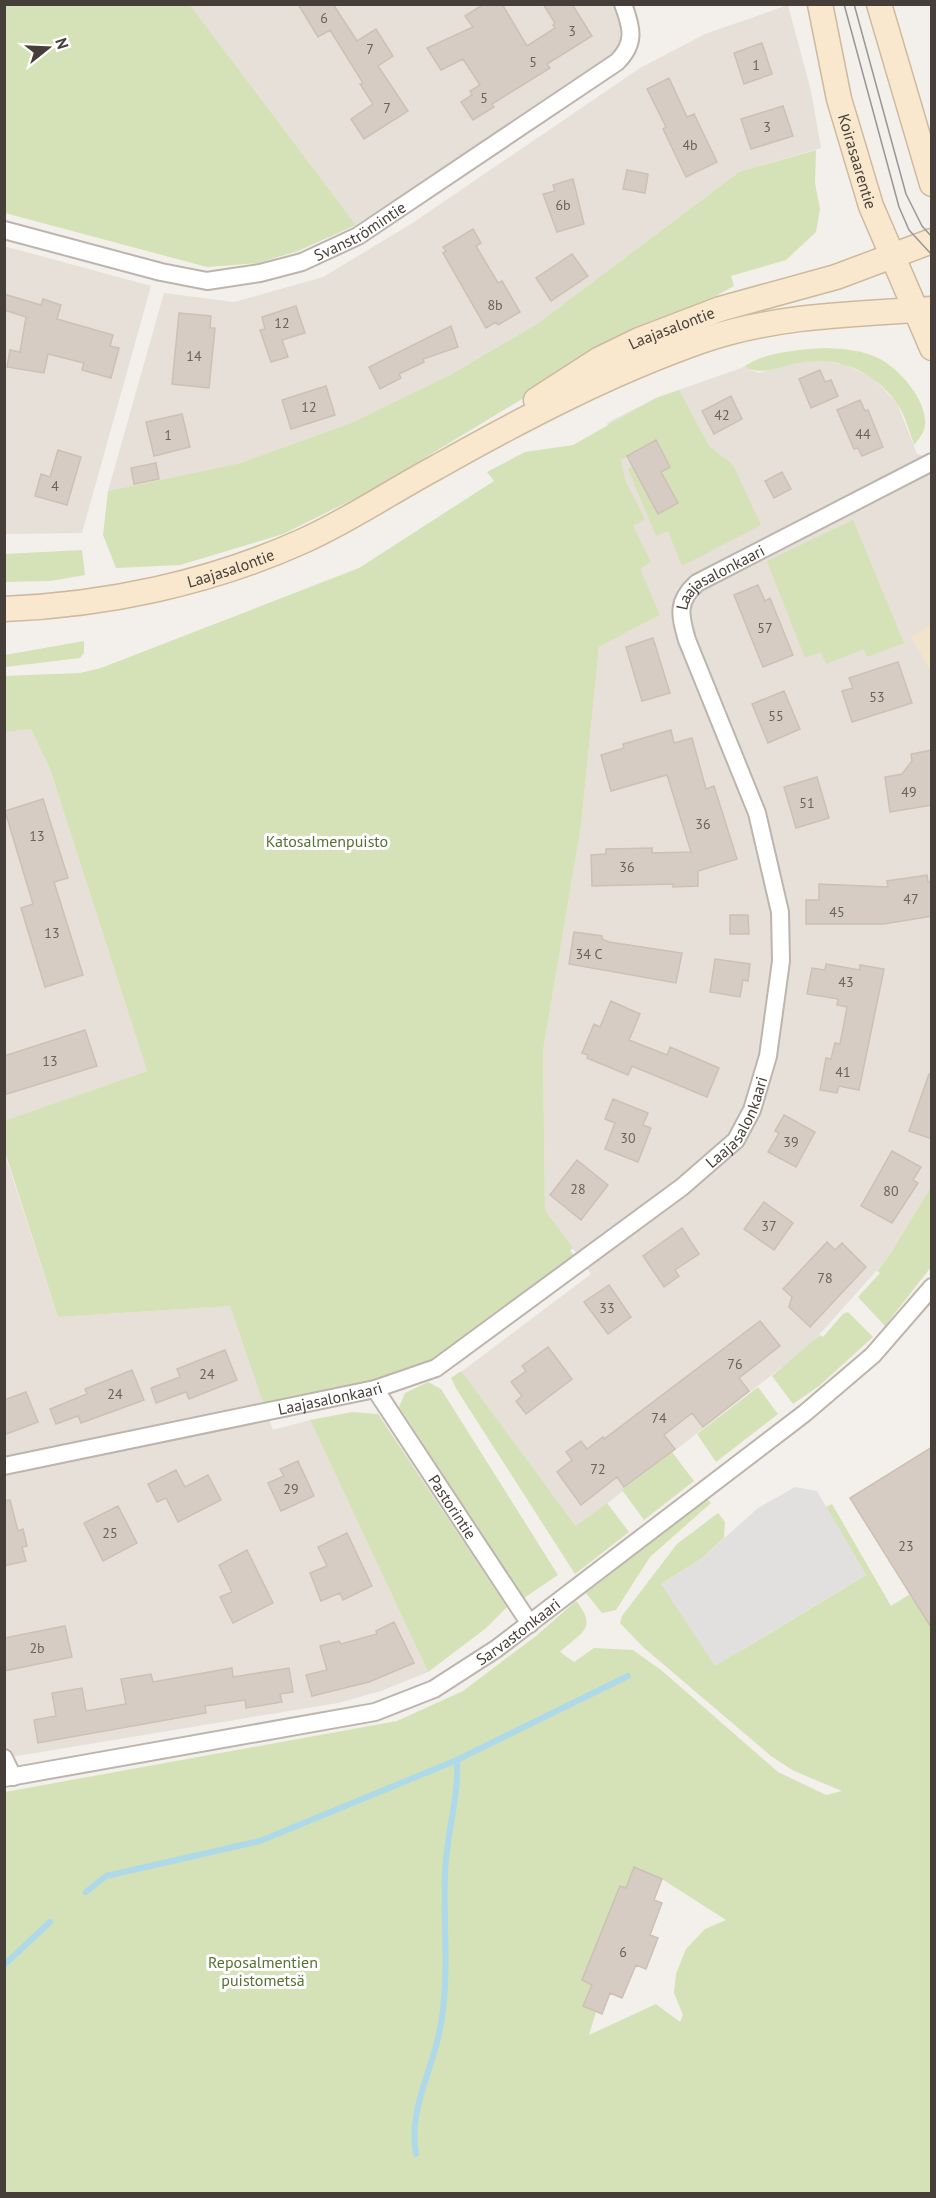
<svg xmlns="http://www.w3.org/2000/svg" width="936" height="2198" font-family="'PT Sans',sans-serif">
<rect width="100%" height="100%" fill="#f3efea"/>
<!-- residential -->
<path fill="#e6e0d8" d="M190 5H613L620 24V43L610 59 356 225Z
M788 5 811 91 821 148 739 172 537 324 450 375 351 423 240 463 108 491 164 293 234 302 323 277 411 224 640 68 705 34Z
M4 246 151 286 82 533 5 534Z
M820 360 846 365 873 378 897 403 917 454 931 458V1187L887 1259 809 1346 577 1527 461 1372 591 1274 545 1210 543 1051 581 826 599 647 660 615 639 569 607 423 656 398 744 367 759 373 794 363Z
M31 729 50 769 147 1071 5 1121 4 732Z
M4 1152 58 1317 230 1306 273 1430 310 1420 428 1672 381 1691 338 1703 5 1758Z"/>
<!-- green -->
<path fill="#d5e2b7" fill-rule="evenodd" d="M4 5H190L356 225 298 251 258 263 207 267 5 213Z
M816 150 815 183 820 209 816 232 786 260 731 276 734 286 688 311 651 321 370 491 283 534 180 565 116 568 103 535 108 491 240 463 351 423 450 375 537 324 739 172Z
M827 348C846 349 861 350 878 358 898 367 928 401 925 425 924 433 919 439 914 445 909 431 905 414 896 402 873 370 836 355 798 363 776 367 765 376 744 367 763 352 803 349 827 348Z
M679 390 709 446 733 465 761 525 682 566 668 531 656 536 628 469 632 466 658 513 678 503 661 472 670 466 657 441 621 460 625 480 645 519 633 526 651 562 640 569 660 615 599 647 581 826 543 1051 545 1210 573 1248 570 1251 575 1256 441 1356 391 1376 264 1405 230 1306 58 1317 5 1152 4 1121 147 1071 50 769 31 729 5 732V676L80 673 101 668 359 568 494 481 487 472 525 452 573 445 656 398Z
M853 520 904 643 867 657 864 649 826 664 821 652 805 658 767 561Z
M82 550 85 575 50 581 5 582V554Z
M84 641V653L80 658 5 667V655Z
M931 1187V1267L885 1326 858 1297 880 1273 877 1271 887 1259Z
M848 1312 873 1337 819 1386 793 1404 772 1376 820 1335 823 1337 843 1314Z
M461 1371 576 1526 607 1503 629 1532 575 1574 457 1390 451 1378Z
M428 1382 441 1389 558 1575 524 1598 399 1407 405 1393Z
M758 1387 778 1414 716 1462 697 1434Z
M352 1412 378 1414 507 1607 485 1629 428 1672 310 1420Z
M931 1447V2193L5 2194V1792L397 1721 463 1691 536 1636 576 1601C599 1629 580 1633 560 1652L574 1662 594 1648 633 1650 661 1670 778 1772 826 1795 842 1791 794 1771 771 1756 643 1647 620 1623 622 1616 677 1544 718 1513 725 1522 724 1538 701 1559 661 1584 742 1650 866 1575 826 1507 832 1504 891 1606 910 1594 850 1498ZM634 1867 662 1879 726 1920 705 1929 686 1949 676 1974 674 1993 683 2015 680 2022 656 2004 589 2035 596 2012 583 2006 592 1985 583 1980 620 1886 626 1888Z
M672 1452 694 1481 644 1520 622 1490Z
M707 1499 711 1503 650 1557 616 1610 602 1613 586 1593Z"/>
<!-- sand -->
<path fill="#f2e4ca" d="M931 625V671L911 637Z"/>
<!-- parking -->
<path fill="#e2e0de" d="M795 1487 817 1491 866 1575 715 1666 661 1584 701 1559 758 1508Z"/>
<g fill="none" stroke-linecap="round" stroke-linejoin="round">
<!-- stream -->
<path stroke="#add9e8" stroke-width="6" d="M86 1892 106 1876 260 1841 457 1760 628 1676
M4 1965 50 1922
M416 2154C408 2110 432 2072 440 2029 450 1978 443 1925 445 1874 446 1835 459 1799 457 1760"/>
</g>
<!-- building -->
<path fill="#d6ccc3" stroke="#cdc0b4" stroke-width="1.5" d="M298 4H333L357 41 376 29 393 56 378 66 408 111 364 139 351 119 373 104 360 84 363 83 330 30 318 37Z
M484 4H502L527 46 555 28 553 25 555 23 543 4H572L592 36 547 64 550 68 492 104 494 107 473 120 461 102 472 95 470 91 480 85 463 59 441 70 427 48 473 27 465 16Z
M762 43 772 74 744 84 734 53Z
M669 78 687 117 694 114 717 162 686 177 663 129 666 127 647 89Z
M783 106 793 136 751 149 741 119Z
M627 170 648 174 645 193 623 189Z
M573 179 584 224 557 232 543 194 555 191 553 185Z
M473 229 481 243 476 246 498 283 502 281 520 312 498 325 496 322 486 328 443 253 446 251 443 247Z
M572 254 588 276 551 301 536 278Z
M4 294 41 305 43 299 61 305 57 319 113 335 110 346 119 348 111 378 82 370 84 363 48 354 44 373 7 367 10 350 20 352 26 317 4 310Z
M296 306 305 333 282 340 288 357 271 362 260 330 265 329 262 317Z
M179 313 211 316 210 328H215L209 388 172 384Z
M451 326 458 347 423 359 424 362 399 374 401 378 380 389 369 367Z
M820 370 825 382 831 380 838 396 811 408 799 379Z
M326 386 335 415 291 429 282 400Z
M731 396 742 419 714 434 702 411Z
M860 400 865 411 868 410 883 447 862 456 858 448 854 449 837 410Z
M182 414 190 447 154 456 146 422Z
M656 440 670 467 661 472 678 503 658 514 627 456Z
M58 450 81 457 67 505 35 496 41 474 50 477Z
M156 463 159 479 134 484 131 468Z
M782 472 791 489 774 498 765 481Z
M758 585 765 601 770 598 793 655 763 667 734 595Z
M653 638 670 693 642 701 626 647Z
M898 662 912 703 852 722 842 691 853 688 849 678Z
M784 691 800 729 768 743 752 704Z
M671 730 674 743 692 738 706 789 714 786 737 859 698 871V886L673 887V884L592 886 591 855 606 854V849L652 848V853L691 852 667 775 611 791 601 755 624 748 623 744Z
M932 750V805L890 812 885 777 902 774 912 761 911 754Z
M817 777 829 818 796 828 784 787Z
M43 799 68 878 54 882 83 975 45 987 21 908 33 904 5 811Z
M927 875 928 882 932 881V916L884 924H806V900H819V884L888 887 887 881Z
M730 915H748L749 934H730Z
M574 932 602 936V939L609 942 682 953 676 983 569 964Z
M715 959 750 964 748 981 743 980 740 997 710 992Z
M826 964 860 970V965L884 969 859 1090 839 1086 837 1093 820 1090 826 1058 831 1059 835 1043 840 1044 847 1007 837 1005 838 999 807 994 812 968 825 970Z
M611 1001 640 1014 629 1040 667 1055 670 1047 719 1068 707 1097 632 1066 628 1075 587 1058 588 1055 582 1053 594 1024 600 1027Z
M85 1030 97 1066 4 1095V1056Z
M929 1074H932V1139L909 1131Z
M613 1099 648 1113 643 1125 651 1128 638 1162 605 1149 615 1123 605 1119Z
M784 1115 815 1132 796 1167 768 1152 779 1133 775 1131Z
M892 1151 921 1167 913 1180 918 1183 892 1223 861 1206Z
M577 1160 608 1185 581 1220 550 1195Z
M764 1202 793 1223 774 1250 744 1229Z
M682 1228 699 1254 675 1270 679 1276 664 1287 643 1256Z
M827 1242 835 1250 842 1243 866 1267 810 1327 789 1307 792 1297 783 1289Z
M609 1285 631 1317 608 1334 584 1302Z
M760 1321 780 1346 739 1378 749 1391 703 1427 692 1413 664 1435 675 1449 624 1487 617 1477 581 1505 557 1472 572 1460 566 1452 581 1441 587 1449 603 1437 604 1439Z
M548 1347 572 1379 526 1414 516 1401 522 1396 511 1382 526 1371 522 1366Z
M225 1350 237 1380 189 1399 186 1392 156 1403 151 1388 180 1377 177 1369Z
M132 1370 144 1400 81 1423 78 1416 56 1424 50 1409 87 1394 85 1389Z
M26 1392 38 1422 4 1435V1400Z
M932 1447V1629L850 1498Z
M298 1461 314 1496 281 1511 268 1483 284 1476 280 1469Z
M176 1470 185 1487 208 1475 221 1500 178 1522 166 1498 157 1502 148 1484Z
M10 1500 18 1531 23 1529 27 1546 22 1547 26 1561 4 1566V1501Z
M118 1506 137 1543 103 1561 84 1523Z
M347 1533 372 1586 343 1600 340 1593 321 1601 310 1573 327 1566 318 1547Z
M247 1550 273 1603 233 1623 220 1597 232 1592 219 1565Z
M394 1622 414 1663 369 1682 312 1696 306 1675 327 1670 320 1646 339 1641 341 1644 377 1634 376 1631Z
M65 1626 72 1657 4 1671V1638Z
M232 1668 233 1677 289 1668 293 1692 280 1694 282 1702 246 1708 245 1700 205 1706 206 1713 38 1743 34 1720 56 1716 52 1693 82 1688 86 1711 126 1704 121 1679 151 1674 153 1682Z
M634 1867 662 1879 654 1900 662 1903 650 1935 658 1938 646 1969 636 1965 622 1998 610 1993 602 2014 583 2006 592 1985 582 1980 620 1886 626 1888Z"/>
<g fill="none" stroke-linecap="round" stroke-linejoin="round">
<!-- street casing -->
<g stroke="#bdb5ad" stroke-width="20">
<g id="street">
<path id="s1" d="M4 230 161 272 207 281 260 273 302 262 358 236 617 62C636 43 632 28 623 4"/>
<path id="s2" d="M375 1389 530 1624"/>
<path id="s3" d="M4 1466 375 1389 436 1368 682 1187 736 1140 752 1110 768 1056 781 961 780 912 757 813 687 640C680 615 676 602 697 583L932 462"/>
<path d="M4 1758 13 1777"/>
<path id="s4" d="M4 1778 375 1712 434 1689 496 1649 805 1413 873 1355 932 1287"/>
</g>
</g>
<!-- secondary casing -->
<g stroke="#cdba9e" stroke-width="27">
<g id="secondary">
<path id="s5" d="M820 4 839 99 871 206 932 348"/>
<path d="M879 4 932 184"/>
<path id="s6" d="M536 400 598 360 639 340 720 309 836 277 932 241"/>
<path id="s7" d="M4 609C106 605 210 583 303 541 350 520 392 491 437 467 522 419 610 373 701 341 776 315 854 314 932 309"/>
</g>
</g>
<!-- street -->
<use href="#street" stroke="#fff" stroke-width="16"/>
<!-- secondary -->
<use href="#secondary" stroke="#f9e8ce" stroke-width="24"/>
<!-- tram -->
<path stroke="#979797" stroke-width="1.5" d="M844 4 899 207 909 230 932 255
M854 4 906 194 922 226 932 237"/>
</g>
<g text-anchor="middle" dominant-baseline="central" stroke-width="6" stroke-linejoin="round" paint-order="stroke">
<!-- number labels -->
<g font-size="14" fill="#6a625c">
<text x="324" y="18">6</text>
<text x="572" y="31">3</text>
<text x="370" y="49">7</text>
<text x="533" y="62">5</text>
<text x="756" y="65">1</text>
<text x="484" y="98">5</text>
<text x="387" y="108">7</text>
<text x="767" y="127">3</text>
<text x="690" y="145">4b</text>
<text x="563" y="205">6b</text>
<text x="495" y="305">8b</text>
<text x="282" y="323">12</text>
<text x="194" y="356">14</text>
<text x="309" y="407">12</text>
<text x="722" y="415">42</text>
<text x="863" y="434">44</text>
<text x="168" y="435">1</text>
<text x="55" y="486">4</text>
<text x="765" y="628">57</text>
<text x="877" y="697">53</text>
<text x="776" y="716">55</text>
<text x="909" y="792">49</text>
<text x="807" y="803">51</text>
<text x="703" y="824">36</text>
<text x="37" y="836">13</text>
<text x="627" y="867">36</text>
<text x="911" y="899">47</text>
<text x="837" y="912">45</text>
<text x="52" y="933">13</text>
<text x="589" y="954">34 C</text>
<text x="846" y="982">43</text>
<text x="50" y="1061">13</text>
<text x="843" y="1072">41</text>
<text x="628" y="1138">30</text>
<text x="791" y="1142">39</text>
<text x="578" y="1189">28</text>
<text x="891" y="1191">80</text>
<text x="769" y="1226">37</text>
<text x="825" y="1278">78</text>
<text x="607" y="1308">33</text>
<text x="735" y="1364">76</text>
<text x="207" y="1374">24</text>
<text x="115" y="1394">24</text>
<text x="659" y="1418">74</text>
<text x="598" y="1469">72</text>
<text x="291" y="1489">29</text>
<text x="110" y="1533">25</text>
<text x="906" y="1546">23</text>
<text x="37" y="1648">2b</text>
<text x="623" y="1952">6</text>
</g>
<!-- street labels -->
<g font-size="16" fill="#463f39" stroke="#fff">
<text stroke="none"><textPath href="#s5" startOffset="162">Koirasaarentie</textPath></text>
<text stroke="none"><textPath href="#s1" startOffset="372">Svanströmintie</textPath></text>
<text stroke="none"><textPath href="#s6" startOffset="154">Laajasalontie</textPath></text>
<text stroke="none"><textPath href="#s7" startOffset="231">Laajasalontie</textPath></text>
<text stroke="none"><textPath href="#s3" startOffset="1428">Laajasalonkaari</textPath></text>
<text stroke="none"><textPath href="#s3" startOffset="836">Laajasalonkaari</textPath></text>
<text stroke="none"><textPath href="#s3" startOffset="333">Laajasalonkaari</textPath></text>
<text stroke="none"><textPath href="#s2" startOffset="141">Pastorintie</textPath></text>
<text stroke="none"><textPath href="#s4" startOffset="542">Sarvastonkaari</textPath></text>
</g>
<!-- park labels -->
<g font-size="16" fill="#547132" stroke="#fff">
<text x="327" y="841">Katosalmenpuisto</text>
<text x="263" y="1962">Reposalmentien<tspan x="263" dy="18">puistometsä</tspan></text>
</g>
</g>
<!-- border -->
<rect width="936" height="2198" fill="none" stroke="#463f39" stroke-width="12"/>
<!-- north arrow -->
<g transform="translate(48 48) rotate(72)" stroke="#ffffff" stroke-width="4.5" paint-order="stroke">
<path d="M0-4.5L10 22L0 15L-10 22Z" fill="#463f39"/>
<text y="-9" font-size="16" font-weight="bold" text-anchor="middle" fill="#463f39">N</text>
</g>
</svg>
